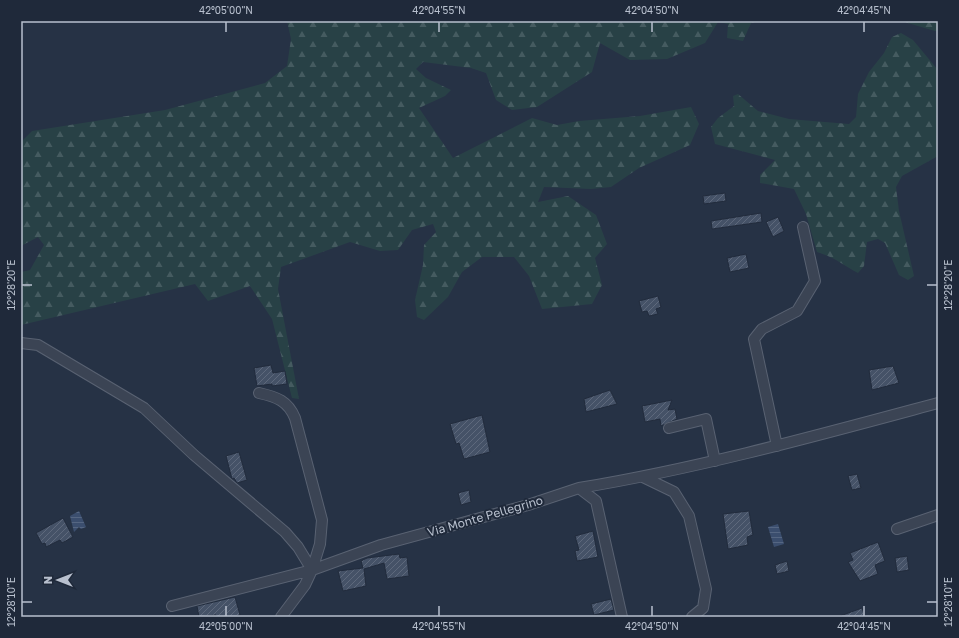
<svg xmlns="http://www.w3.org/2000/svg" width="959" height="638" font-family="'Golos Text',sans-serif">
<defs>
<pattern id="forest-firs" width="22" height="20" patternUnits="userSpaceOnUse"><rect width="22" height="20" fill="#284146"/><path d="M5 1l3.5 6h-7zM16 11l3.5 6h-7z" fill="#455b60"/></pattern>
<pattern id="water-rules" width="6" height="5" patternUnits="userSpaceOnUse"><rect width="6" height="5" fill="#3b4e6e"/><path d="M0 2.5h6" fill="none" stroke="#556682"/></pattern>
<pattern id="building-hatch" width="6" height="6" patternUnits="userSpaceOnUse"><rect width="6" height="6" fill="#455267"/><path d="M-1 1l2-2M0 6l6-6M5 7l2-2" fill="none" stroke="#5e697c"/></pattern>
</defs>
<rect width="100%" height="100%" fill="#263245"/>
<!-- forest -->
<path fill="url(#forest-firs)" d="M287 21H760L751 23 743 41 727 38 728 24 718 22 705 43 667 59 630 60 600 43 592 72 537 107 512 110 496 100 486 73 471 68 423 62 416 69 426 78 451 90 445 96 419 108 453 158 532 118 557 125 579 121 640 116 691 107 699 124 690 145 639 168 611 187 591 189 544 187 538 202 568 196 596 215 607 244 595 258 602 285 592 304 542 309 529 276 514 257H482L462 272 448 297 424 320 417 317 415 300 423 265 424 245 436 232 433 224 412 230 398 250 380 251 350 242 281 267 278 289 299 399 292 398 272 319 250 286 208 301 195 284 21 325V272L30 270 44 245 38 237 21 246V142L32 131 165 110 265 83 287 66 291 39Z
M901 21H938V31H935Z
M901 33 913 40 938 70V156L902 176 896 187 899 211 914 276 908 280 899 275 885 243 878 239 867 242 864 266 858 273C843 265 834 257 817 252L806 214 794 189 760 183V175L775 160 715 144 711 127 718 118 734 106 733 96 738 94 758 111 789 119 849 124 856 117 858 94 869 72 884 53 892 37Z"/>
<!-- water -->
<path fill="url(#water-rules)" d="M79 511 86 527 81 529 79 527 74 532 70 516Z
M778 524 784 544 774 547 768 527Z"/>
<!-- building -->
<path fill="url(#building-hatch)" stroke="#212b3c" d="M725 193 726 201 704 204 703 196Z
M761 213 762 222 712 229 711 221Z
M778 217 784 231 773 237 766 222Z
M746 254 749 268 730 272 727 258Z
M658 296 661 307 656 309 658 314 649 316 647 311 642 312 639 301Z
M271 365 273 373 285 371 287 384 272 386V384L257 386 254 368Z
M893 366 899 383 872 390 869 370Z
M610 390 617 404 586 412 584 399Z
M672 400 668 410 675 409 677 419 661 426 660 419 645 422 642 406Z
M482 415 490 452 464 459 459 443 456 444 450 424Z
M239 452 247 480 237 483 234 478 232 479 226 456Z
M857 474 861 488 852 490 848 476Z
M469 490 471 502 461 505 458 493Z
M749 511 753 535 747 537 748 545 728 549 723 514Z
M63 518 73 537 62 543 60 540 46 547 45 543 42 544 36 533Z
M593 531 598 557 577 561 575 551 579 550 575 536Z
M878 542 885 561 875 565 878 574 860 581 848 562 853 560 850 553Z
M399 554 400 558 407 557 409 576 387 579 384 563 364 569 366 586 343 591 338 571 363 568 361 561 367 558Z
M907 556 909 570 897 572 895 558Z
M787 561 789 571 777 574 775 565Z
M235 597 240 615 234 617H216V615L199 617 197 606Z
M611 599 614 610 594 615 591 604Z
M862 608 865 617H841L840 616Z"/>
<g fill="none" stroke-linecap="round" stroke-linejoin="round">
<!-- minor casing -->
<g stroke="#596272" stroke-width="12">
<path id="minor" d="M21 343 38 345 144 408 194 455 285 532 298 547 312 570
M259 393C277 397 288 401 295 418L322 520 320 544 312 570
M669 428 706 419 715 461
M777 446 754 339 762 329 797 311 815 281 803 227
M643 477 674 492 689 516 706 589 703 608 692 617
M579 488C700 468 819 435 938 403
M897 529 938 515
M172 606 312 570
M281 617 305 585 312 570 381 545 528 505 579 488 596 501 622 617"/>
</g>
<!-- minor -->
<use href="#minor" stroke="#3b4454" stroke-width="10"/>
</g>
<!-- ticks -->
<path fill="none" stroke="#b8c0ce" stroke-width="1.5" d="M226 22V32M439 22V32M652 22V32M864 22V32M22 285H32M927 285H937M22 602H32M927 602H937M226 606V616M439 606V616M652 606V616M864 606V616"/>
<g text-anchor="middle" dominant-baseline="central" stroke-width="4" stroke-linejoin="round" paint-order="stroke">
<!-- street labels -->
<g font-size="12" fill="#b8c0ce" stroke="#1f293a">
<text transform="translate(485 516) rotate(-16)">Via Monte Pellegrino</text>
</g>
</g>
<!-- border -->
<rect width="959" height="638" fill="none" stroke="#1f293a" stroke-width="44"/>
<!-- north arrow -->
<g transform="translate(58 580) rotate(270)" stroke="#1f293a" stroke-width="3" paint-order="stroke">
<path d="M0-3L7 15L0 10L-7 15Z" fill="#b8c0ce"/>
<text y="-6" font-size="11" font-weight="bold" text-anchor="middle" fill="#b8c0ce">N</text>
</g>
<rect x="22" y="22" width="915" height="594" fill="none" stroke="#b8c0ce" stroke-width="1.5"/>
<g font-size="10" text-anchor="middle" fill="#b8c0ce">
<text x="226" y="14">42°05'00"N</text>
<text x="439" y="14">42°04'55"N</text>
<text x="652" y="14">42°04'50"N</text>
<text x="864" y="14">42°04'45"N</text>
<text transform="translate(948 285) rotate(-90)" y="4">12°28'20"E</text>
<text transform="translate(11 285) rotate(-90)" y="4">12°28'20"E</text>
<text transform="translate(948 602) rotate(-90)" y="4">12°28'10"E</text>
<text transform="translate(11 602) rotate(-90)" y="4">12°28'10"E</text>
<text x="226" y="630">42°05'00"N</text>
<text x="439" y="630">42°04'55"N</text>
<text x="652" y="630">42°04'50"N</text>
<text x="864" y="630">42°04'45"N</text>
</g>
</svg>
